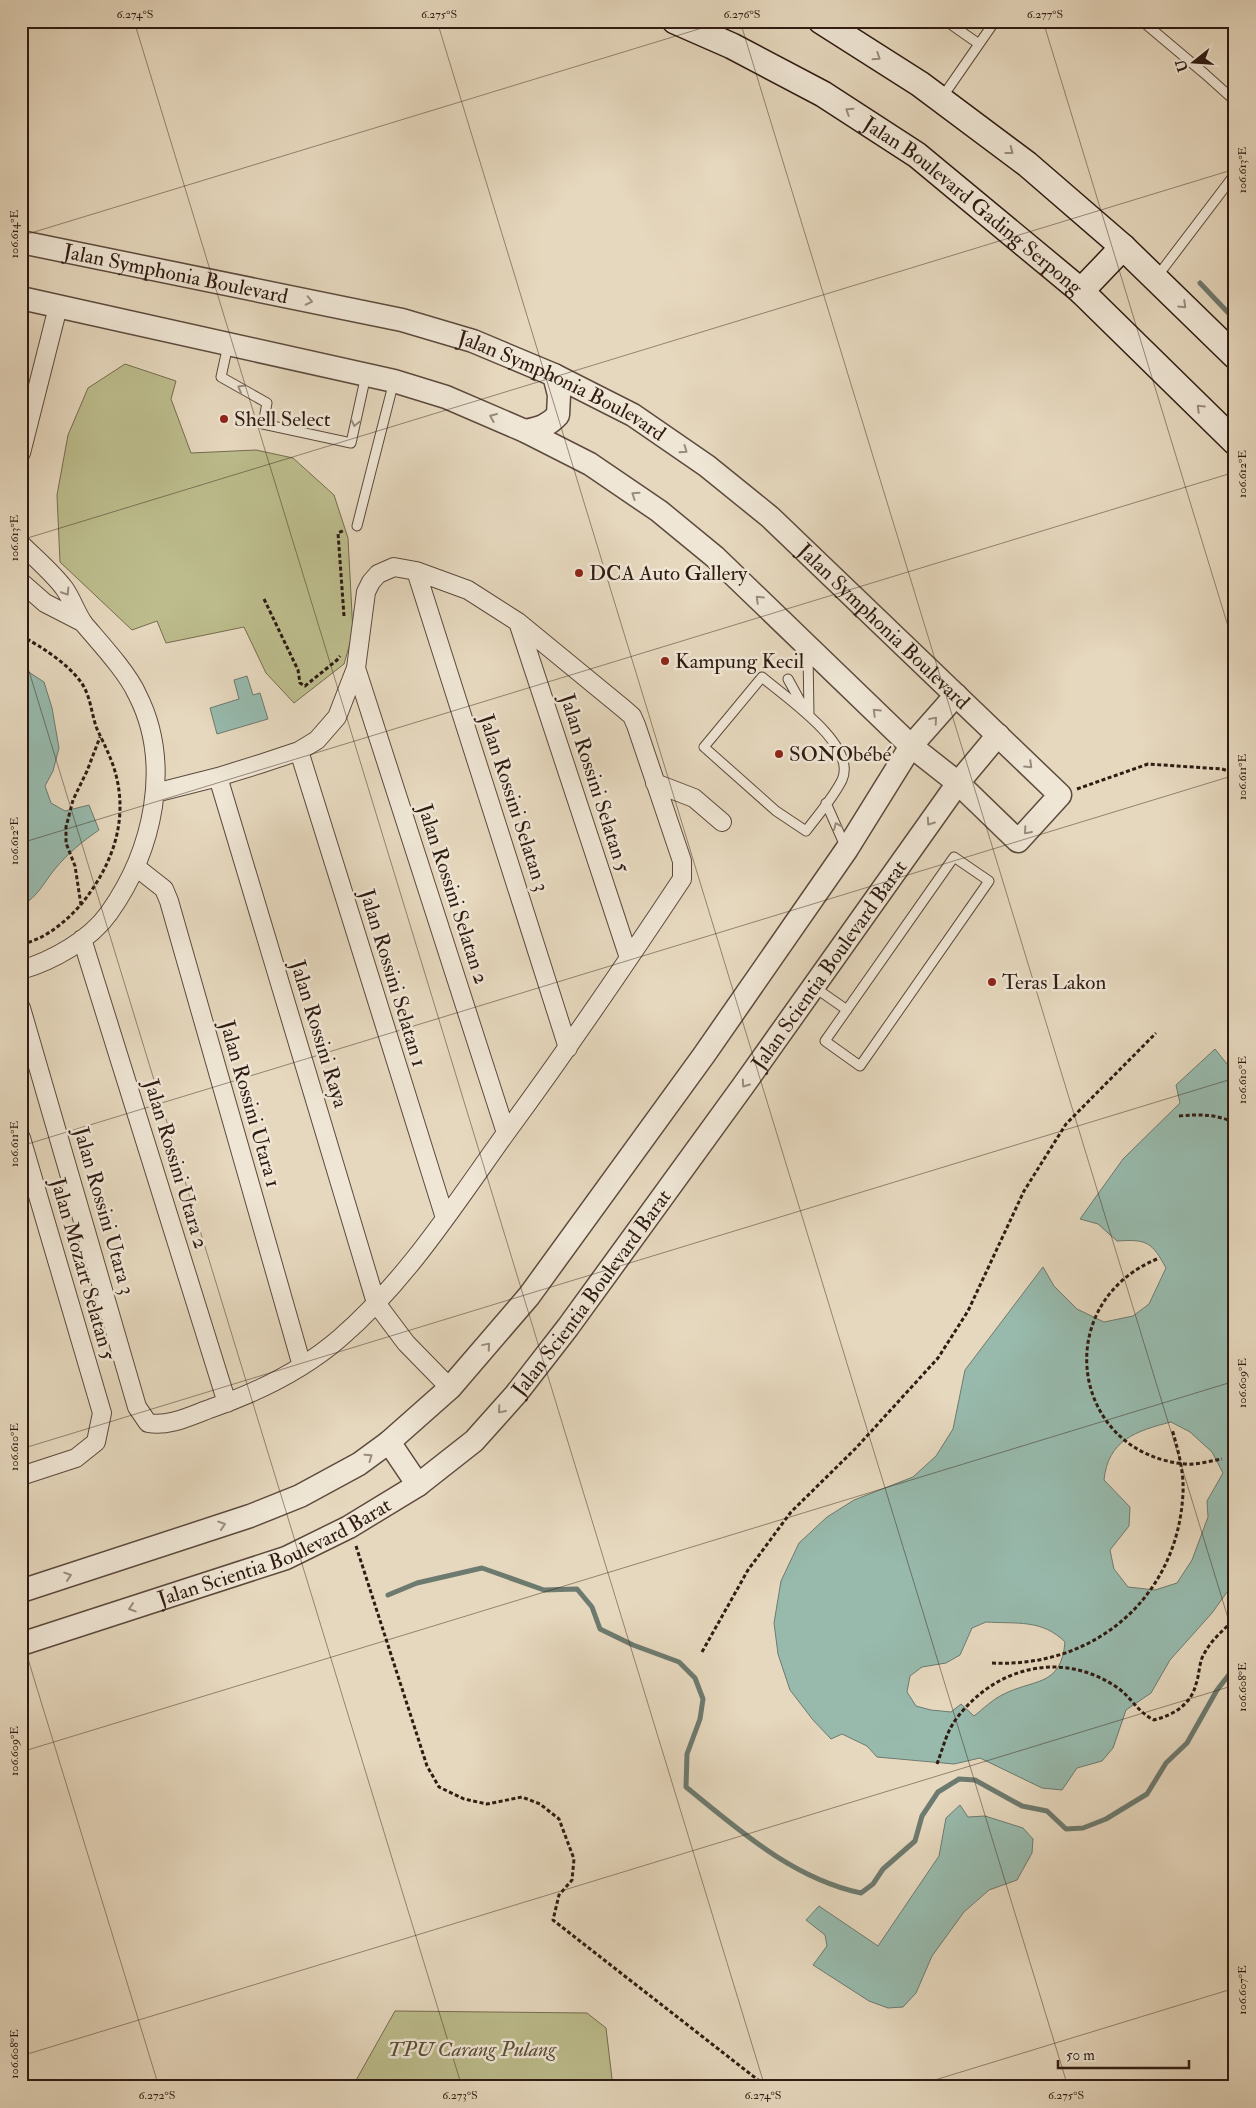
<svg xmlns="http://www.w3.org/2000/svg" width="1256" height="2108" font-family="'IM FELL Double Pica',serif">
<rect width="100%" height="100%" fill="#e6d8be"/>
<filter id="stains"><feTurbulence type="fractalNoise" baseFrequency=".004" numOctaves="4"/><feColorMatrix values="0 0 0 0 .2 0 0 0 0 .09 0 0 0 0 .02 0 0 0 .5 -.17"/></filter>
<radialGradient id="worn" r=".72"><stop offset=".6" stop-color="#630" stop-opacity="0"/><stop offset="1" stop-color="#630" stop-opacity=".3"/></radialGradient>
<!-- green -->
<path fill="#bcbc8c" stroke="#766c4f" d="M125 364 176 381 171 399 191 453 256 450 293 458 334 495 348 538 353 633 344 664 294 703 266 673 244 627 166 643 157 621 132 630 60 562 57 495 68 435 88 388Z
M395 2011 587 2013 606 2028 613 2087H355V2082Z"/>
<!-- water -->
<path fill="#97baad" stroke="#6d7a6f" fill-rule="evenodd" d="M21 667 44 682 52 708 59 748 53 771 45 786 51 803 65 811 89 805 99 830C83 841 68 853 55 869 44 882 38 897 21 906Z
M247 676 253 695 260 693 268 719 217 734 210 708 239 699 234 680Z
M1215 1049 1235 1074V1581L1212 1613 1170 1660 1151 1693 1126 1710 1113 1748 1102 1761 1077 1768 1062 1790 1042 1788 980 1758 954 1764 877 1757 867 1746 842 1734 831 1739 813 1720 790 1690 778 1654 774 1623 781 1581 799 1543 827 1517 854 1500 913 1477 936 1456 953 1429 965 1370 1043 1267 1054 1286 1077 1309 1104 1322 1133 1316 1149 1304 1166 1268C1152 1242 1147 1239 1117 1241L1098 1224 1080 1219 1123 1159 1180 1103 1176 1085ZM1171 1422 1190 1432 1212 1452 1223 1473 1207 1501 1208 1517 1192 1560 1177 1583 1155 1590 1128 1587 1114 1569 1110 1550 1129 1526 1130 1507 1104 1480C1108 1440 1136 1431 1171 1422ZM986 1622C1017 1624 1042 1619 1065 1642 1061 1688 1034 1678 1002 1695 992 1700 983 1709 974 1716L961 1704 951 1712 931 1710 916 1706 907 1692 910 1676 922 1667 946 1663 960 1655 972 1628Z
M960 1805 968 1817 985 1816 1023 1828 1033 1839 1032 1853 1017 1880 989 1890 964 1912 932 1956 916 1993 903 2007 888 2008 869 2001 813 1965 827 1946 825 1935 806 1920 819 1906 878 1946 939 1856 946 1818Z"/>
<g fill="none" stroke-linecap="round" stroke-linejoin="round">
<!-- stream -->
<path stroke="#6d7a6f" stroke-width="5" d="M1200 283 1235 320
M388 1595 417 1583 482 1568 544 1590 577 1589 592 1607 600 1629 633 1645 679 1662 695 1678 703 1699 700 1719 687 1754 686 1787C739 1830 792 1878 861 1893L873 1884 883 1869 915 1841 922 1816 938 1792 959 1779 975 1780 1022 1806 1047 1811 1066 1829 1083 1828 1106 1819 1147 1794 1166 1763 1187 1743 1217 1690 1235 1667"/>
<!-- service casing -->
<g stroke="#5d4a3d" stroke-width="11">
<path id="service" d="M946 21 979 44
M1142 21 1205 74 1235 101
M941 99 995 21
M1156 278 1235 174
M228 345 221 377 267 403 263 424 351 443 366 375
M357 526 394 381
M808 652 809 716
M762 677C785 697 858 745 842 780 833 798 818 815 806 831L776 811 704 747Z
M788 679 806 712
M826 803 845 846
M954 857 989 881 860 1066 825 1041Z
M814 987 847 1010"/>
</g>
<!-- minor casing -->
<g stroke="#5d4a3d" stroke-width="20">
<path id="minor" d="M21 453 58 307
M21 544C35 558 52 572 64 588 72 599 76 613 84 624 100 643 127 672 137 694 173 764 153 851 109 913 90 940 52 961 21 970
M416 571 568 1048
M21 582 45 603 82 622
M518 622 629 958
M356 668 506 1133
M299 751 445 1218
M218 777 376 1303 406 1343 450 1388
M655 783 694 798 722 822
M136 867 164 889 169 901 302 1366
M82 939 227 1403
M21 1008 137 1407 148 1423C170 1427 192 1415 212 1408 258 1392 303 1370 340 1338 407 1280 455 1204 506 1133 567 1050 625 965 682 879V861L636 725 632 716 624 709 518 622 468 590 416 571 394 567 378 574 371 582 366 592 356 668 337 717 317 740 299 751 260 764 218 777 155 793
M21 1138 102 1413 96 1442 76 1458 21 1476"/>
</g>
<!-- tertiary casing -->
<g stroke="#5d4a3d" stroke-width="25">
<g id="tertiary">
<path id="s1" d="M21 242 402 320 473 341 554 375 633 415 707 466 770 517 1060 795 1018 841 958 783 911 746 715 557 659 511 590 464 525 431 446 397 394 381 21 298"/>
<path d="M525 431C539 428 548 426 558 415L559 395 554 375"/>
<path d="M389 1442 418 1485"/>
<path d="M21 1591 250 1516 300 1496 359 1464 389 1442 450 1388 529 1296 704 1055 847 849 911 746 956 695"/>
<path id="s2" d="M21 1644 286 1558 349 1527 418 1485 474 1441 516 1394 568 1327 743 1086 958 783 998 735"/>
</g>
</g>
<!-- secondary casing -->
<g stroke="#2f1b12" stroke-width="28">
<g id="secondary">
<path id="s3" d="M675 21 732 46 823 94 917 155 1081 291 1235 442"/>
<path d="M821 21 920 84 1027 164 1123 247 1235 356"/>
<path d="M1081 291 1123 247"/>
</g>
</g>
<!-- path -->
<path stroke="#2f1b12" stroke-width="3" stroke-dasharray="4 2.5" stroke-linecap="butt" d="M264 599 298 670 300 683 305 686 337 660 340 656
M344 616 338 533 345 530
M21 636C41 646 75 668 85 689 91 701 92 716 97 729 104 744 112 759 116 775 128 822 112 865 83 902 68 920 45 940 21 944
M1077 789 1148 764 1222 769 1235 773
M81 905 75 866 66 843V827L73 800 87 771 100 737
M1179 1116C1200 1114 1216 1114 1235 1123
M356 1546 427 1766 439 1787 464 1799 487 1804 522 1797 540 1804 559 1819 574 1859 572 1880 559 1895 553 1920 767 2087
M702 1652 748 1570 791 1512 856 1448 938 1358 968 1311 1024 1191 1066 1124 1156 1033
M992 1663C1095 1668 1178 1597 1183 1493 1184 1471 1178 1450 1172 1429
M937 1764C942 1751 946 1734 954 1722 991 1669 1058 1649 1115 1686 1131 1696 1137 1712 1154 1720 1173 1715 1191 1705 1196 1684 1199 1676 1199 1666 1202 1658 1209 1642 1222 1631 1235 1619"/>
<!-- service -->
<use href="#service" stroke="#efe6d5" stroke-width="9"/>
<!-- minor -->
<use href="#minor" stroke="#efe6d5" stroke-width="18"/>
<!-- tertiary -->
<use href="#tertiary" stroke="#efe6d5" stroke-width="22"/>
<!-- secondary -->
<use href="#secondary" stroke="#efe6d5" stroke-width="25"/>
<!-- path-bridge -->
<path stroke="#2f1b12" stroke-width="3" stroke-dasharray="4 2.5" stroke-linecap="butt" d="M1157 1259C1049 1304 1071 1453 1185 1464 1197 1465 1210 1461 1222 1459"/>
</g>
<!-- one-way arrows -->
<defs><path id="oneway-chevron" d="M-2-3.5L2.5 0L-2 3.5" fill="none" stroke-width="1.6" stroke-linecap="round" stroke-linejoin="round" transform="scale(1.25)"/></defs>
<g stroke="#998b7d">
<use href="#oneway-chevron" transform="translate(877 57) rotate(33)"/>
<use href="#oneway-chevron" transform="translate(849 111) rotate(-147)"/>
<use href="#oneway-chevron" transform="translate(1010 151) rotate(37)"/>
<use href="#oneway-chevron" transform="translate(309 301) rotate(12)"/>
<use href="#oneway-chevron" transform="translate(1183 305) rotate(44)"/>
<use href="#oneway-chevron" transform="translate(241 388) rotate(-150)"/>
<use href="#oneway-chevron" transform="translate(1200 408) rotate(-136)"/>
<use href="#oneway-chevron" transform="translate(493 417) rotate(-157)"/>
<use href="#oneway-chevron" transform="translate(355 423) rotate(102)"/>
<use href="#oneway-chevron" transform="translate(684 450) rotate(35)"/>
<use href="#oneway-chevron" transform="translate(635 495) rotate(-146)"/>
<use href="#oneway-chevron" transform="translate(66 592) rotate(58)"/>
<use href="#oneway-chevron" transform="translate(759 599) rotate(-136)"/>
<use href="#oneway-chevron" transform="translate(876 712) rotate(-136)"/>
<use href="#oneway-chevron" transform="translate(934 720) rotate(-49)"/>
<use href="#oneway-chevron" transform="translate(1029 765) rotate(44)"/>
<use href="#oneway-chevron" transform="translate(930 822) rotate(125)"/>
<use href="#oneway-chevron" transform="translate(837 826) rotate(-114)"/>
<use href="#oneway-chevron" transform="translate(1027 831) rotate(131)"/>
<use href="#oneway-chevron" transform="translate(745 1084) rotate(125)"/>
<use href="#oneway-chevron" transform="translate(487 1346) rotate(-50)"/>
<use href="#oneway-chevron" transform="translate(501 1410) rotate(131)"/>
<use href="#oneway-chevron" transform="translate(369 1457) rotate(-35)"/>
<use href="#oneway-chevron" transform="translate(222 1525) rotate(-18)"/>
<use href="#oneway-chevron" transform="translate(68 1576) rotate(-18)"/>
<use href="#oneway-chevron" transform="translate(132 1608) rotate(162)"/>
</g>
<!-- ticks -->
<path fill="none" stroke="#2f1b12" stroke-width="1" stroke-opacity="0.45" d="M134 21 765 2087M437 21 1068 2087M740 21 1235 1641M1043 21 1235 649M21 236 725 21M21 540 1235 169M21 645 462 2087M21 843 1235 472M21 1146 1235 775M21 1449 1235 1078M21 1636 159 2087M21 1752 1235 1381M21 2056 1235 1685M912 2087 1235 1988"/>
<!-- markers -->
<g fill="#8f2418" stroke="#efe6d5" stroke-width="2">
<circle cx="224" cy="419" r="5"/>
<circle cx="579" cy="573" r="5"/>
<circle cx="665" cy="661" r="5"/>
<circle cx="779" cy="754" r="5"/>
<circle cx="992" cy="982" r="5"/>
</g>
<g text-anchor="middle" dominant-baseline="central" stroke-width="5" stroke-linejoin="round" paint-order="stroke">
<!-- street labels -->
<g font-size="21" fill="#2f1b12" stroke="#efe6d5">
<text stroke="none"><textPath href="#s3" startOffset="352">Jalan Boulevard Gading Serpong</textPath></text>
<text stroke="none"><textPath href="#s1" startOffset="158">Jalan Symphonia Boulevard</textPath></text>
<text stroke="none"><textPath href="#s1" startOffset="562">Jalan Symphonia Boulevard</textPath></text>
<text stroke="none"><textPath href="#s1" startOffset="968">Jalan Symphonia Boulevard</textPath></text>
<text transform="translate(595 783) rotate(72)">Jalan Rossini Selatan 5</text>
<text transform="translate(514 803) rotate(72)">Jalan Rossini Selatan 3</text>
<text transform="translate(453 894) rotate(72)">Jalan Rossini Selatan 2</text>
<text stroke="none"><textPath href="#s2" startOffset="1095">Jalan Scientia Boulevard Barat</textPath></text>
<text transform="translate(393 978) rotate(73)">Jalan Rossini Selatan 1</text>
<text transform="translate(319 1034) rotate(73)">Jalan Rossini Raya</text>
<text transform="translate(250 1104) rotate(74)">Jalan Rossini Utara 1</text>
<text transform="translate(176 1164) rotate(73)">Jalan Rossini Utara 2</text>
<text transform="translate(104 1211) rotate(74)">Jalan Rossini Utara 3</text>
<text transform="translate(83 1269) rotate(74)">Jalan Mozart Selatan 5</text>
<text stroke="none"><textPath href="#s2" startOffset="690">Jalan Scientia Boulevard Barat</textPath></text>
<text stroke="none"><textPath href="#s2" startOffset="270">Jalan Scientia Boulevard Barat</textPath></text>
</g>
<!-- poi labels -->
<g font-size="21" fill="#2f1b12" stroke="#efe6d5" text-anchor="start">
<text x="234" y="419">Shell Select</text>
<text x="589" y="573">DCA Auto Gallery</text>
<text x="675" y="661">Kampung Kecil</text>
<text x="789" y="754">SONObébé</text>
<text x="1002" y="982">Teras Lakon</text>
</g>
<!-- park labels -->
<g font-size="21" font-style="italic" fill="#594b37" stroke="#efe6d5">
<text x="472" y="2049">TPU Carang Pulang</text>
</g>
</g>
<!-- margin -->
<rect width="1256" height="2108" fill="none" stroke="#e6d8be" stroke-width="55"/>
<!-- north arrow -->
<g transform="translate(1194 62) rotate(253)" stroke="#efe6d5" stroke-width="4" paint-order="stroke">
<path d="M0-4L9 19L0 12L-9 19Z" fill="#2f1b12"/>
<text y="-8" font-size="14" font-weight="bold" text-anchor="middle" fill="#2f1b12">U</text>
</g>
<!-- scale -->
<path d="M1058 2060v8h131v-8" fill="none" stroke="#2f1b12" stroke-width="2.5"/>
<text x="1066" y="2060" font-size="15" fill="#2f1b12" stroke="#efe6d5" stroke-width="4" paint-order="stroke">50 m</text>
<rect x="28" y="28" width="1200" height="2052" fill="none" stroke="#2f1b12" stroke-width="2"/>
<g font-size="12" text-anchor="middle" fill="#2f1b12">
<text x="135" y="18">6.274°S</text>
<text x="439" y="18">6.275°S</text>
<text x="742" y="18">6.276°S</text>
<text x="1045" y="18">6.277°S</text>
<text transform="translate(1242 170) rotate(-90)" y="4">106.613°E</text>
<text transform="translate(14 234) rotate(-90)" y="4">106.614°E</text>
<text transform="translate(1242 474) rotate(-90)" y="4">106.612°E</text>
<text transform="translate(14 538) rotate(-90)" y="4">106.613°E</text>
<text transform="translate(1242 777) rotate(-90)" y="4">106.611°E</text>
<text transform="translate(14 841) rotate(-90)" y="4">106.612°E</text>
<text transform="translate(1242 1080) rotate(-90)" y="4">106.610°E</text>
<text transform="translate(14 1144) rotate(-90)" y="4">106.611°E</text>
<text transform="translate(1242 1383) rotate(-90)" y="4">106.609°E</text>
<text transform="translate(14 1447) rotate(-90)" y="4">106.610°E</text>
<text transform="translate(1242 1687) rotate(-90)" y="4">106.608°E</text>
<text transform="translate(14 1751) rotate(-90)" y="4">106.609°E</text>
<text transform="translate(1242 1990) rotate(-90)" y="4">106.607°E</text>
<text transform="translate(14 2054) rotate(-90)" y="4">106.608°E</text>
<text x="157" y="2099">6.272°S</text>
<text x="460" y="2099">6.273°S</text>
<text x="763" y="2099">6.274°S</text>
<text x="1066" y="2099">6.275°S</text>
</g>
<rect width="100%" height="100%" filter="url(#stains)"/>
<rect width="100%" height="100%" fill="url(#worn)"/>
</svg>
